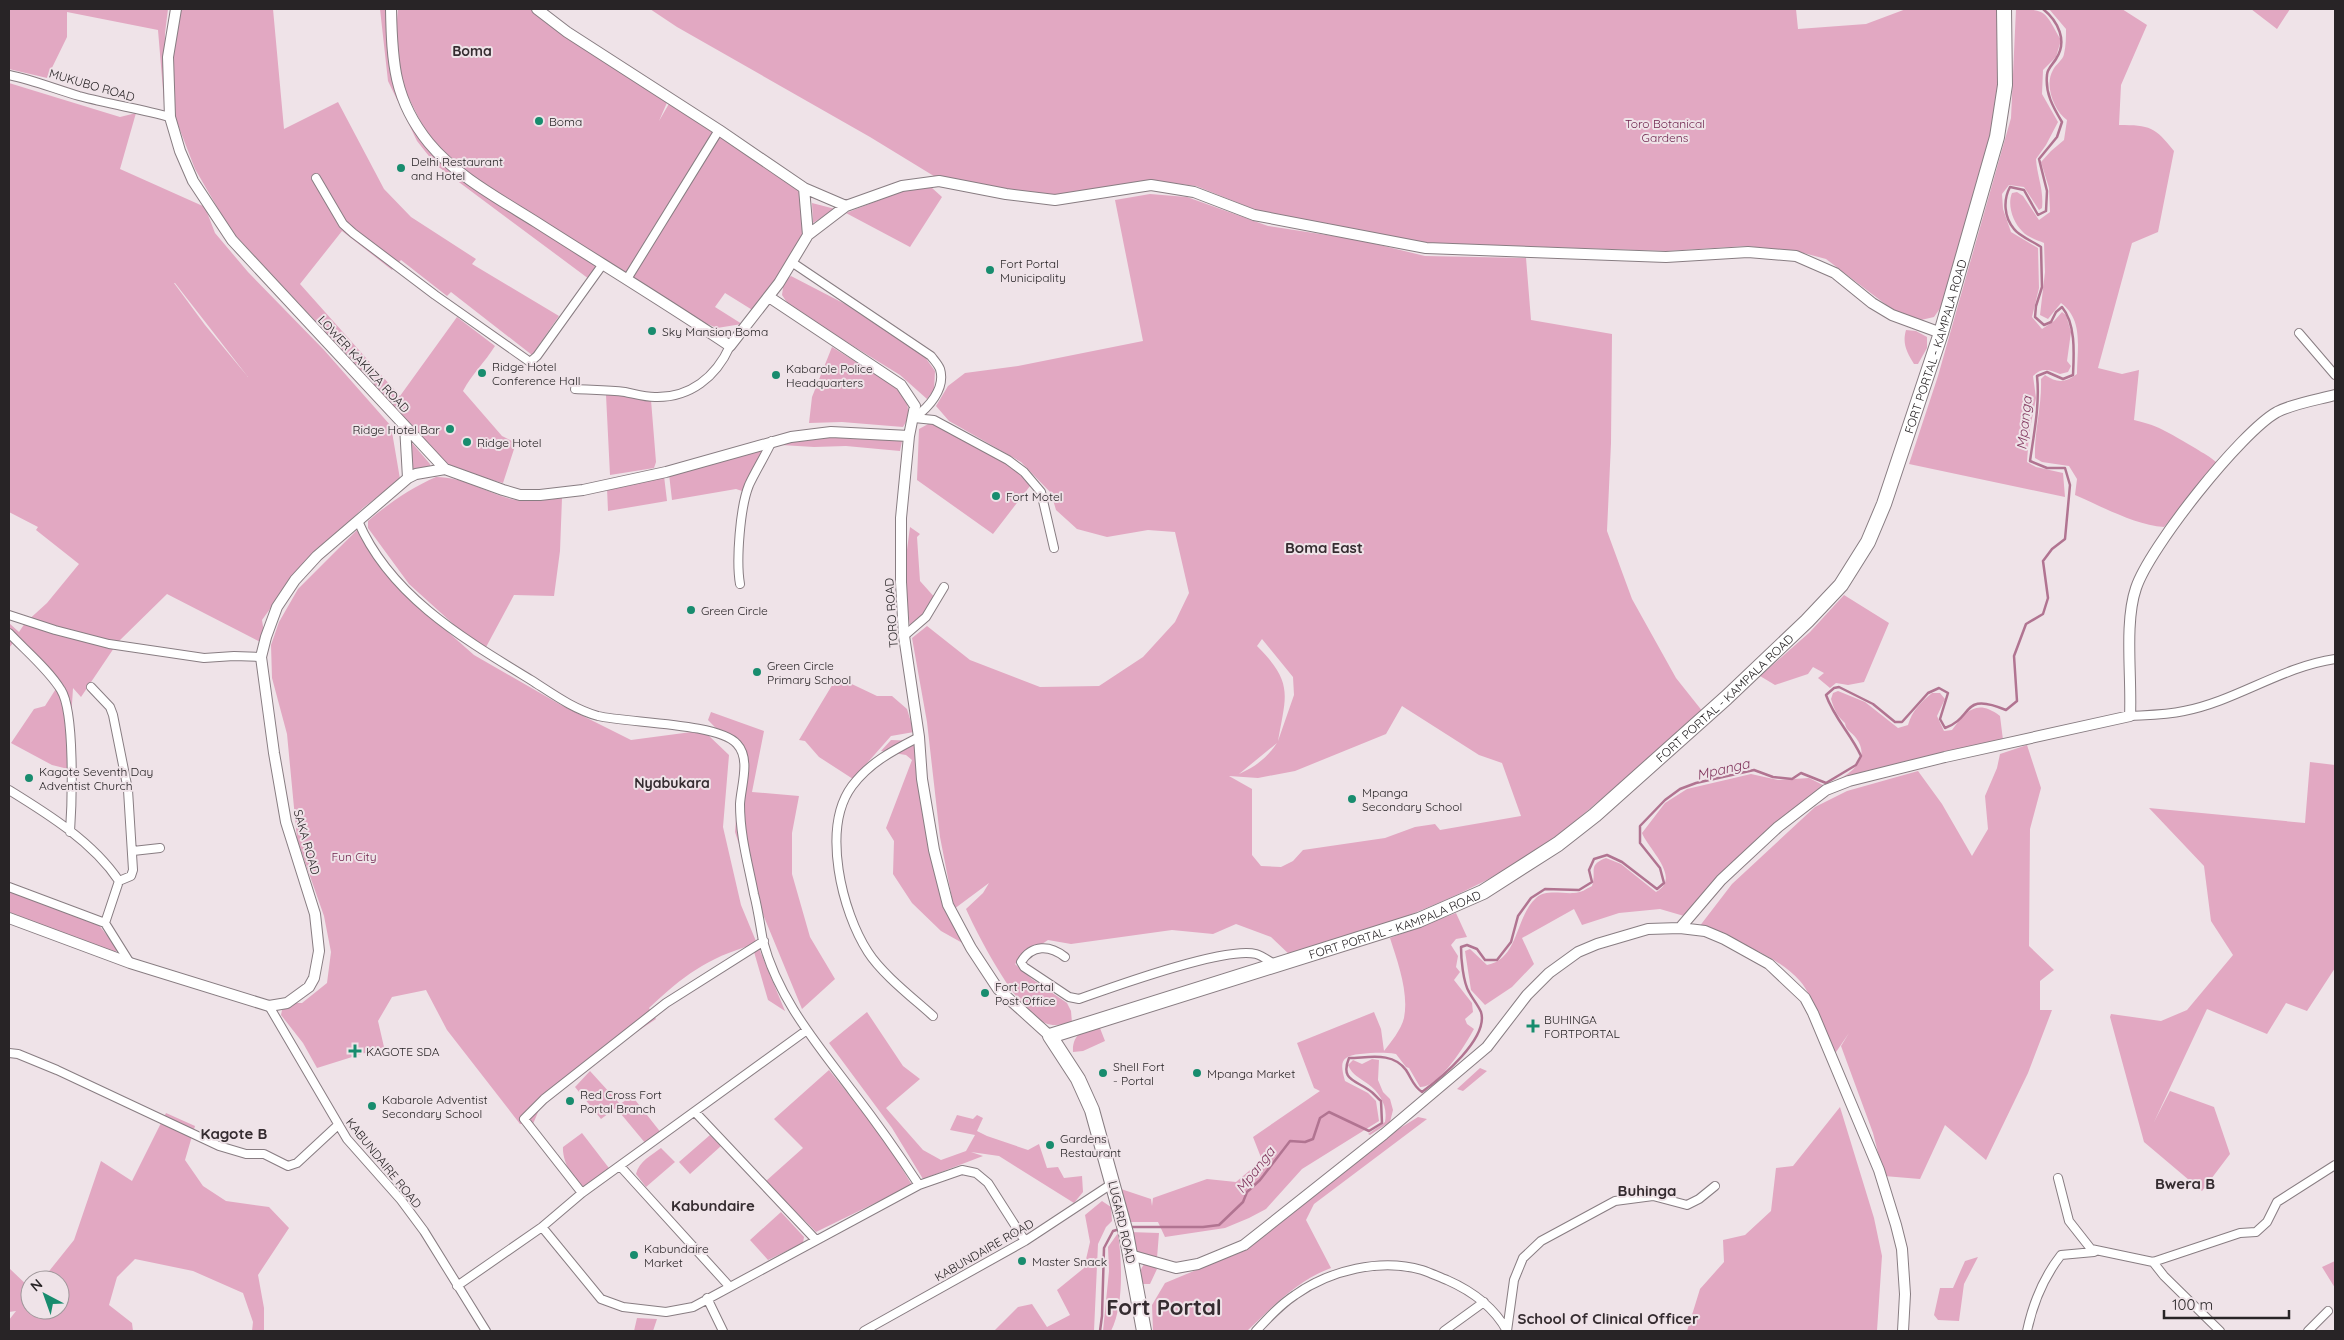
<svg xmlns="http://www.w3.org/2000/svg" width="2344" height="1340" font-family="Quicksand,sans-serif">
<rect width="100%" height="100%" fill="#efe3e8"/>
<!-- green -->
<path fill="#e2a8c2" fill-rule="evenodd" d="M9 9H168L165 33 164 102 158 30 67 12V37L47 78 9 69Z
M180 9H273L284 129 338 102 384 189 411 217 476 259 472 264 559 316 532 355 451 292 447 296 401 260 392 270 342 231 300 284 400 396 457 317 495 346C485 362 472 374 463 391L502 436 516 443 503 483 466 473 446 463 397 414 352 360 231 231 195 169 175 117 172 54Z
M380 9H388L394 77 428 147 599 268 589 279 436 165 417 141 388 81Z
M398 9H537L669 98 659 121 670 102 794 183C798 189 804 196 806 203 816 236 773 285 754 311L725 293 715 307 742 324 717 328 683 314 455 166 430 141 399 78 394 52Z
M650 9H1796L1798 29 1866 24 1906 9H1998L1999 85 1996 123 1965 237 1941 307 1934 317 1921 320 1893 310 1826 259 1796 251 1746 246 1667 251 1428 243 1256 210 1196 186 1147 180 1056 200 942 181 870 137 677 27Z
M2016 9C2048 9 2045 13 2061 40L2056 57 2043 70 2042 94 2058 122 2046 145 2036 159C2037 176 2044 190 2042 208L2039 210 2024 187 2009 185 2002 194 2003 209 2011 232 2038 248 2039 288 2032 317 2042 329 2054 321 2062 312 2066 315 2071 332 2067 361 2071 366 2068 372 2060 374C2050 370 2042 367 2033 376L2036 398 2029 434 2027 462 2036 467 2063 473 2065 497 1909 464 1938 376 2011 118Z
M2049 9H2122L2147 25 2121 85 2119 125C2150 125 2155 127 2174 151L2158 232 2132 243 2098 368 2122 374 2139 370 2134 420C2161 426 2172 435 2195 448 2204 454 2210 456 2218 464L2164 527C2135 525 2103 507 2075 495L2077 479 2069 466 2042 462 2035 458C2034 432 2042 406 2041 379L2045 375C2057 383 2065 383 2077 374 2077 349 2084 320 2061 303L2048 319 2040 315 2045 272 2044 243C2037 240 2027 237 2022 231 2013 222 2007 205 2012 193L2017 192 2023 196 2039 220 2050 212 2049 188 2041 162 2051 151 2064 140 2067 120C2054 111 2044 85 2053 70 2056 64 2063 60 2064 54 2066 46 2066 37 2066 29Z
M2251 9H2290L2277 29Z
M9 83 120 117 136 113 120 169 205 207 215 233 248 272 324 350 391 426 400 479 363 508 296 573 262 620 266 645 167 594 118 642 81 697 73 688 68 769 52 765 11 743 34 709 45 706 59 684 13 643 9 648V623L19 632 25 623 47 603 79 564 36 530 38 527 9 512ZM174 283H175L248 377 205 325Z
M931 187 942 197 910 247 846 213 905 190Z
M1150 194 1187 197 1268 226 1359 240 1425 256 1526 258 1531 320 1612 334 1611 443 1607 531 1632 599 1676 678 1703 712C1646 757 1593 811 1534 852 1460 901 1375 929 1291 956L1271 937 1236 924 1213 934 1172 930 1071 944 1048 940 1021 958 1015 964 1032 979 1067 1003 1071 1011 1072 1023C1063 1024 1054 1027 1045 1023 1018 1013 978 936 966 909L983 893 989 883 954 909 940 837 927 722 912 638 927 626 970 660 1040 687 1099 686 1143 657 1175 622 1189 593 1175 532 1148 530 1107 537 1077 529 1056 510 1051 493 1021 462 949 421 936 406 948 386 965 373 1018 366 1143 341 1115 200ZM1262 639 1293 677 1294 695 1278 741C1286 695 1294 683 1257 646ZM1402 706 1479 755 1502 763 1521 816 1440 830 1435 824 1415 827 1385 838 1303 850 1293 861 1281 867 1261 866 1252 855V789L1229 776 1258 778 1295 771 1386 734ZM1277 743C1267 758 1255 767 1239 774Z
M812 203 835 209 813 223Z
M791 276 845 304 925 357 935 371 934 390 927 399 900 375 790 307 782 295 784 281Z
M1906 330 1916 331 1927 337V348L1918 364H1914C1907 352 1902 344 1906 330Z
M832 347 898 388 907 401 909 417 903 427 842 422 809 423 812 397Z
M611 394 651 400 656 462 654 468 610 475 606 395Z
M930 423 938 426 1014 468 1030 486 993 534 917 480 919 429Z
M826 436 902 441 900 451 846 446 814 447 781 445 786 441Z
M407 437 430 464 431 470 413 472Z
M767 446 742 491 736 489 672 500 669 474Z
M664 476 667 501 608 511 607 488Z
M436 477C465 477 484 492 511 499 528 503 545 500 562 498L560 551 554 596 514 595 485 649 472 641 409 584 368 528V521C389 503 411 488 436 477Z
M910 527 920 534 917 537 920 581 937 600 911 632 903 580Z
M358 529 398 588 474 655 561 705 631 740 699 731 707 734 729 755 723 827 741 905 785 1011 768 1000 752 945C707 958 683 976 649 1008L656 1019 585 1066 567 1085 541 1105 533 1124H520L447 1030 426 990 392 997 378 1021 384 1047 317 1068 303 1043 281 1015 282 1010 295 1003H302L327 983 331 952 324 916 297 839 287 734 272 678 271 645 279 622 298 589Z
M1844 595 1889 623 1864 682 1848 685 1836 683 1830 688 1818 678 1824 673 1813 667 1808 674 1775 685 1760 676 1810 632Z
M837 677 877 696H892L907 709 914 732 891 736 853 779 819 757 805 741 799 740Z
M1838 691 1865 702 1898 728 1908 725C1912 711 1921 702 1932 693H1940L1945 699 1937 716 1944 731 1952 730C1967 710 1977 699 2000 716L2003 740 1883 769 1808 803 1684 916 1660 909 1619 913 1582 925 1574 909 1522 938 1534 964 1512 987 1485 1005 1471 990 1465 951 1470 949 1487 965C1519 959 1515 917 1536 898 1545 889 1562 894 1574 893 1581 893 1586 889 1592 886 1597 871 1587 865 1606 858L1621 864 1656 892C1682 878 1649 850 1642 833L1665 803 1687 789 1751 774 1778 780 1809 778 1825 786C1844 778 1874 762 1856 738 1852 732 1846 731 1845 723 1837 716 1834 709 1831 699L1833 693Z
M711 712 764 731 752 792 799 796 792 833V874L810 937 835 979 802 1009 757 900 735 832 741 754 708 720Z
M891 740 920 741 933 839 949 905 966 945 941 931 912 903 893 874 894 841 886 828 912 760 906 755 881 751Z
M2027 745 2041 788 2030 829 2029 946 2054 970 2040 981V1010H2052L2028 1073 1986 1160 1945 1125 1920 1179 1884 1176 1873 1133 1841 1046 1849 1033 1834 1055C1826 1035 1814 997 1800 981 1777 955 1731 939 1699 927L1732 884 1815 807 1847 791 1918 771 1942 804 1972 856 1988 829 1985 796 1997 768 2000 754Z
M2310 762 2335 765V968L2307 1011 2286 1003 2267 1034 2207 1009 2154 1122 2170 1091 2214 1107 2230 1154 2202 1191 2144 1142 2110 1017 2111 1014 2161 1021 2187 1010 2233 955 2211 921 2204 866 2149 808 2305 823Z
M9 888 98 924 113 943 117 951 113 953 9 912Z
M1456 913 1467 937 1456 939 1451 945 1458 956 1456 967 1460 972 1454 980 1472 1003 1473 1012 1465 1019 1467 1024 1474 1029C1466 1044 1439 1088 1420 1087L1409 1068 1406 1067 1396 1054C1382 1052 1373 1053 1360 1054 1340 1056 1340 1063 1345 1081L1368 1093 1376 1101 1379 1121 1302 1169 1266 1209 1249 1218 1225 1228 1165 1237 1158 1222H1127L1121 1189 1151 1199 1152 1206 1153 1198 1207 1179 1236 1182 1262 1160 1253 1137 1320 1091 1314 1088 1297 1043 1374 1012 1381 1029 1384 1051C1391 1042 1401 1030 1404 1018 1409 993 1398 963 1390 938Z
M867 1012 903 1066 920 1079 886 1108 923 1150 941 1160 966 1151 975 1135 950 1130 957 1115 973 1119 977 1115 983 1118 977 1131 987 1136 1028 1150 1039 1144 1047 1168 1058 1167 1064 1178 1082 1176 1083 1192 1074 1203 999 1156 971 1152 983 1156 923 1179 892 1128 829 1043Z
M1098 1023 1105 1041 1083 1051 1073 1052C1072 1034 1084 1030 1098 1023Z
M1372 1059 1379 1060 1378 1080 1383 1092 1390 1099 1393 1110 1390 1122 1370 1135 1368 1134 1385 1122C1388 1106 1380 1093 1368 1084 1359 1077 1353 1076 1348 1065L1353 1060 1362 1064Z
M1480 1068 1487 1071 1463 1091 1457 1089Z
M829 1070 881 1134 912 1185 816 1232 766 1181 803 1148 774 1119Z
M590 1071 620 1104 632 1096 662 1134 646 1144 616 1108 601 1119 575 1087Z
M1840 1107 1874 1218 1882 1256 1877 1331H1687L1700 1289 1724 1262 1723 1240 1745 1235 1771 1211 1776 1168 1793 1166Z
M166 1113 195 1126 185 1160 203 1186 226 1201 269 1207 289 1228 258 1275 264 1308V1331H252L253 1322 243 1293 193 1271 135 1259 117 1277 109 1305 132 1323 133 1331H9V1320L16 1311 9 1312V1268L30 1288V1310H60V1280H42L74 1240 101 1161 132 1181Z
M1418 1117 1427 1119 1314 1204 1306 1220 1331 1268C1298 1280 1272 1307 1247 1331H1153L1152 1305 1165 1283 1249 1248 1312 1195 1389 1135Z
M582 1133 612 1172 587 1188C573 1184 562 1160 563 1147Z
M710 1135 721 1146 690 1174 679 1162Z
M661 1148 675 1162 646 1187 636 1174C639 1161 652 1155 661 1148Z
M1102 1201 1111 1207 1112 1221 1106 1227 1098 1244 1094 1331H986L995 1330 1018 1307 1032 1304 1047 1327 1070 1315 1057 1290 1084 1268 1090 1242 1085 1215Z
M781 1212 804 1237 803 1243 768 1260 750 1240Z
M1129 1232 1159 1233 1157 1258 1135 1251Z
M1118 1233C1122 1261 1124 1306 1111 1331H1103L1109 1271 1108 1247Z
M1978 1257 1964 1284 1959 1321 1938 1320 1934 1315 1940 1288H1953L1965 1261Z
M2335 1261V1288L2322 1267Z
M1146 1262 1152 1263 1157 1269 1150 1284H1142C1139 1274 1139 1270 1146 1262Z
M637 1318 657 1319 653 1331H634Z"/>
<g fill="none" stroke-linecap="round" stroke-linejoin="round">
<!-- stream -->
<path stroke="#b17491" stroke-width="2.5" d="M1128 1227H1203L1219 1225 1243 1202 1247 1192 1260 1180 1290 1141 1305 1142 1313 1139 1320 1118 1329 1112 1369 1131 1382 1123 1381 1101C1377 1098 1374 1093 1369 1090 1355 1080 1340 1080 1349 1058 1368 1058 1392 1051 1406 1070 1412 1079 1413 1086 1422 1092 1441 1078 1489 1038 1481 1012 1478 1005 1472 998 1469 992 1463 982 1461 958 1461 947L1467 945 1477 949 1485 960H1497L1511 942 1518 916 1531 898 1545 889 1579 890 1592 882 1589 870 1594 859 1607 855 1622 862 1657 889 1664 883 1660 868 1640 843V826L1665 800 1680 789 1696 783 1754 770 1773 777 1792 779 1801 773 1826 783 1856 765 1861 756C1851 734 1834 718 1826 695L1834 688 1839 687 1873 704 1895 722H1902L1928 693 1939 688 1948 693 1940 719 1945 728C1974 718 1961 691 2006 710L2017 701 2014 656 2026 624 2043 614 2048 598 2043 561 2052 549 2065 539 2070 485 2065 468H2047L2030 461C2034 433 2040 404 2037 376L2047 372 2063 379 2073 375C2074 354 2076 324 2062 307L2056 312 2051 322 2044 325 2035 317 2036 306 2042 287 2041 247C2034 242 2019 236 2014 229 2004 217 2003 200 2010 187L2024 190 2038 215 2046 211 2047 191 2039 159 2057 137 2062 122C2053 107 2045 93 2047 75 2047 69 2053 64 2056 59 2068 41 2058 21 2043 9
M1100 1331 1102 1316 1104 1248 1113 1231 1120 1229"/>
<!-- street casing -->
<g stroke="#887d82" stroke-width="10">
<path id="street" d="M9 75C33 80 55 89 79 96 109 104 140 109 170 117
M316 178 343 224 353 233 435 295 530 362 537 356 603 264
M793 263 931 356C934 360 938 364 940 369 946 389 928 408 914 418
M627 279 719 130
M2299 333 2335 375
M575 389C591 390 608 390 625 392 635 394 645 397 655 397 690 398 716 377 730 346
M914 418 934 420 1008 460 1024 472 1041 492 1054 548
M358 521C390 596 464 639 531 680 553 694 573 709 598 716 628 723 719 723 737 744 751 759 741 786 740 804 740 836 748 863 754 894 758 909 760 925 763 941 778 999 818 1045 853 1092 876 1122 898 1153 919 1185
M740 584C736 561 740 507 749 485 756 470 765 456 772 441
M9 615 55 630 109 644 204 658 234 656 261 657
M9 633C25 650 49 670 61 690 75 712 72 803 70 832
M904 636 926 617 944 587
M91 687 110 707 113 715 128 790 133 870 131 876 119 881
M2130 716C2148 715 2166 715 2184 711 2236 701 2281 667 2335 659
M919 737C894 750 870 762 852 786 821 828 842 912 868 952 882 974 913 998 933 1016
M9 790C48 814 93 842 119 881L105 923 130 963
M133 851 160 848
M9 887 105 923
M1065 957C1050 945 1032 944 1021 962L1024 967 1069 997 1079 999C1113 987 1225 946 1256 954 1263 956 1270 962 1276 965
M269 1006 347 1139 401 1200 424 1231 486 1331
M9 1053 18 1054 57 1070 219 1146 246 1154H264L288 1166 297 1163 338 1125
M695 1112 816 1240
M620 1166 729 1286
M2058 1178 2069 1221 2091 1249 2153 1262 2240 1233 2256 1232 2267 1222 2277 1202 2335 1165
M582 1193 524 1119 544 1099 666 1003 764 941
M542 1227 601 1299 623 1307 666 1312 693 1307 919 1185 962 1170 976 1173 988 1183 1025 1241
M2153 1262 2164 1276 2220 1331
M457 1286 542 1227 582 1193 807 1030
M707 1298 723 1331
M864 1331 1025 1241 1113 1183
M1256 1331C1268 1318 1280 1305 1295 1295 1330 1270 1381 1258 1422 1270 1431 1273 1439 1277 1447 1280 1472 1291 1494 1307 1507 1331
M1444 1331 1484 1302
M1507 1331 1514 1280 1523 1258 1541 1241 1615 1201 1653 1196 1687 1205 1699 1199 1715 1186
M2027 1331C2033 1303 2043 1278 2061 1255L2094 1252
M2308 1331 2328 1311"/>
</g>
<!-- secondary casing -->
<g stroke="#887d82" stroke-width="12">
<path id="secondary" d="M176 9 168 57 170 117 180 151 193 181 232 240 445 469 503 490 520 495H540L583 490 666 472 791 437 831 432 909 436
M391 9C392 62 394 100 429 143 455 175 501 200 536 222 600 263 666 303 730 346L779 283 808 235 846 206 902 186 939 181 1006 194 1055 200 1151 185 1194 192 1254 215 1426 248 1666 257 1748 252 1796 256 1835 273 1872 303 1892 315 1941 333
M537 9 567 32 719 130 804 188 846 206
M804 188 808 235
M769 297 901 385 915 406 909 436 901 518V582L904 636 919 737 922 779 934 850 948 905 971 948 998 989 1050 1036
M405 426 408 478
M9 918 130 963 269 1006 287 1003 309 987 314 978 319 951 315 914 286 822 274 753 261 657 266 637 277 607 295 580 317 556 408 478 416 474 445 469
M1680 928 1721 880 1778 827 1826 790 1849 781 1945 757 2130 716C2132 678 2124 623 2136 588 2149 548 2241 432 2277 412 2295 403 2316 400 2335 395
M1130 1255 1176 1268 1198 1264 1244 1245 1384 1134 1487 1047 1527 995 1549 973 1578 952 1597 944 1648 929 1680 928 1705 931 1724 939 1769 964 1805 998 1813 1013 1879 1170 1896 1225 1902 1249 1905 1294 1903 1331"/>
</g>
<!-- highway casing -->
<g stroke="#887d82" stroke-width="16">
<g id="highway">
<path id="s1" d="M1144 1331 1126 1233 1092 1110 1078 1079 1050 1036 1419 920 1483 892 1558 844 1595 815 1726 698 1807 621 1841 585 1868 542 1884 504 1941 333 1997 137 2005 85 2004 9"/>
</g>
</g>
<!-- street -->
<use href="#street" stroke="#fff" stroke-width="8"/>
<!-- secondary -->
<use href="#secondary" stroke="#fff" stroke-width="10"/>
<!-- highway -->
<use href="#highway" stroke="#fff" stroke-width="14"/>
</g>
<!-- markers -->
<g fill="#188c6e" stroke="#efe3e8" stroke-width="2">
<circle cx="539" cy="121" r="5"/>
<circle cx="401" cy="168" r="5"/>
<circle cx="990" cy="270" r="5"/>
<circle cx="652" cy="331" r="5"/>
<circle cx="482" cy="373" r="5"/>
<circle cx="776" cy="375" r="5"/>
<circle cx="450" cy="429" r="5"/>
<circle cx="467" cy="442" r="5"/>
<circle cx="996" cy="496" r="5"/>
<circle cx="691" cy="610" r="5"/>
<circle cx="757" cy="672" r="5"/>
<circle cx="29" cy="778" r="5"/>
<circle cx="1352" cy="799" r="5"/>
<circle cx="985" cy="993" r="5"/>
<path d="M1530.5 1018.5h5v5h5v5h-5v5h-5v-5h-5v-5h5z"/>
<path d="M352.5 1043.5h5v5h5v5h-5v5h-5v-5h-5v-5h5z"/>
<circle cx="1103" cy="1073" r="5"/>
<circle cx="1197" cy="1073" r="5"/>
<circle cx="570" cy="1101" r="5"/>
<circle cx="372" cy="1106" r="5"/>
<circle cx="1050" cy="1145" r="5"/>
<circle cx="634" cy="1255" r="5"/>
<circle cx="1022" cy="1261" r="5"/>
</g>
<g text-anchor="middle" dominant-baseline="central" stroke-width="4" stroke-linejoin="round" paint-order="stroke">
<!-- street labels -->
<g font-size="12" fill="#282426" stroke="#efe3e8">
<text transform="translate(92 85) rotate(16)">MUKUBO ROAD</text>
<text stroke="none"><textPath href="#s1" startOffset="1500">FORT PORTAL - KAMPALA ROAD</textPath></text>
<text transform="translate(364 364) rotate(47)">LOWER KAKIIZA ROAD</text>
<text transform="translate(891 613) rotate(-94)">TORO ROAD</text>
<text stroke="none"><textPath href="#s1" startOffset="1080">FORT PORTAL - KAMPALA ROAD</textPath></text>
<text transform="translate(307 842) rotate(74)">SAKA ROAD</text>
<text stroke="none"><textPath href="#s1" startOffset="675">FORT PORTAL - KAMPALA ROAD</textPath></text>
<text transform="translate(384 1163) rotate(51)">KABUNDAIRE ROAD</text>
<text transform="translate(1122 1222) rotate(77)">LUGARD ROAD</text>
<text transform="translate(984 1250) rotate(-30)">KABUNDAIRE ROAD</text>
</g>
<!-- poi labels -->
<g font-size="12" fill="#282426" stroke="#efe3e8" text-anchor="start">
<text x="549" y="121">Boma</text>
<text x="411" y="161">Delhi Restaurant<tspan x="411" dy="14">and Hotel</tspan></text>
<text x="1000" y="263">Fort Portal<tspan x="1000" dy="14">Municipality</tspan></text>
<text x="662" y="331">Sky Mansion Boma</text>
<text x="492" y="366">Ridge Hotel<tspan x="492" dy="14">Conference Hall</tspan></text>
<text x="786" y="368">Kabarole Police<tspan x="786" dy="14">Headquarters</tspan></text>
<text x="440" y="429" text-anchor="end">Ridge Hotel Bar</text>
<text x="477" y="442">Ridge Hotel</text>
<text x="1006" y="496">Fort Motel</text>
<text x="701" y="610">Green Circle</text>
<text x="767" y="665">Green Circle<tspan x="767" dy="14">Primary School</tspan></text>
<text x="39" y="771">Kagote Seventh Day<tspan x="39" dy="14">Adventist Church</tspan></text>
<text x="1362" y="792">Mpanga<tspan x="1362" dy="14">Secondary School</tspan></text>
<text x="995" y="986">Fort Portal<tspan x="995" dy="14">Post Office</tspan></text>
<text x="1544" y="1019">BUHINGA<tspan x="1544" dy="14">FORTPORTAL</tspan></text>
<text x="366" y="1051">KAGOTE SDA</text>
<text x="1113" y="1066">Shell Fort<tspan x="1113" dy="14">- Portal</tspan></text>
<text x="1207" y="1073">Mpanga Market</text>
<text x="580" y="1094">Red Cross Fort<tspan x="580" dy="14">Portal Branch</tspan></text>
<text x="382" y="1099">Kabarole Adventist<tspan x="382" dy="14">Secondary School</tspan></text>
<text x="1060" y="1138">Gardens<tspan x="1060" dy="14">Restaurant</tspan></text>
<text x="644" y="1248">Kabundaire<tspan x="644" dy="14">Market</tspan></text>
<text x="1032" y="1261">Master Snack</text>
</g>
<!-- park labels -->
<g font-size="12" fill="#6f254e" stroke="#efe3e8">
<text x="1665" y="123">Toro Botanical<tspan x="1665" dy="14">Gardens</tspan></text>
<text x="354" y="856">Fun City</text>
</g>
<!-- neighbourhood labels -->
<g font-size="14" font-weight="bold" fill="#352c30" stroke="#efe3e8">
<text x="472" y="51">Boma</text>
<text x="672" y="783">Nyabukara</text>
</g>
<!-- water labels -->
<g font-size="14" font-style="italic" fill="#81355d" stroke="#efe3e8">
<text transform="translate(2024 423) rotate(-84)">Mpanga</text>
<text transform="translate(1723 769) rotate(-13)">Mpanga</text>
<text transform="translate(1255 1170) rotate(-52)">Mpanga</text>
</g>
<!-- quarter labels -->
<g font-size="15" font-weight="bold" fill="#352c30" stroke="#efe3e8">
<text x="1324" y="547">Boma East</text>
<text x="234" y="1133">Kagote B</text>
<text x="2185" y="1183">Bwera B</text>
<text x="1647" y="1190">Buhinga</text>
<text x="713" y="1205">Kabundaire</text>
<text x="1608" y="1318">School Of Clinical Officer</text>
</g>
<!-- town labels -->
<g font-size="22" font-weight="bold" fill="#352c30" stroke="#efe3e8">
<text x="1164" y="1307">Fort Portal</text>
</g>
</g>
<!-- border -->
<rect width="2344" height="1340" fill="none" stroke="#282426" stroke-width="20"/>
<!-- north arrow -->
<g transform="translate(45 1295) rotate(319)"><circle r="24" fill="#efe3e8" stroke="#9f979a"/>
<path d="M0-4L9 19L0 12L-9 19Z" fill="#188c6e"/>
<text y="-8" font-size="14" font-weight="bold" text-anchor="middle" fill="#282426">N</text>
</g>
<!-- scale -->
<path d="M2164 1310v8h125v-8" fill="none" stroke="#282426" stroke-width="2.5"/>
<text x="2172" y="1310" font-size="15" fill="#282426" stroke="#efe3e8" stroke-width="4" paint-order="stroke">100 m</text>
</svg>
